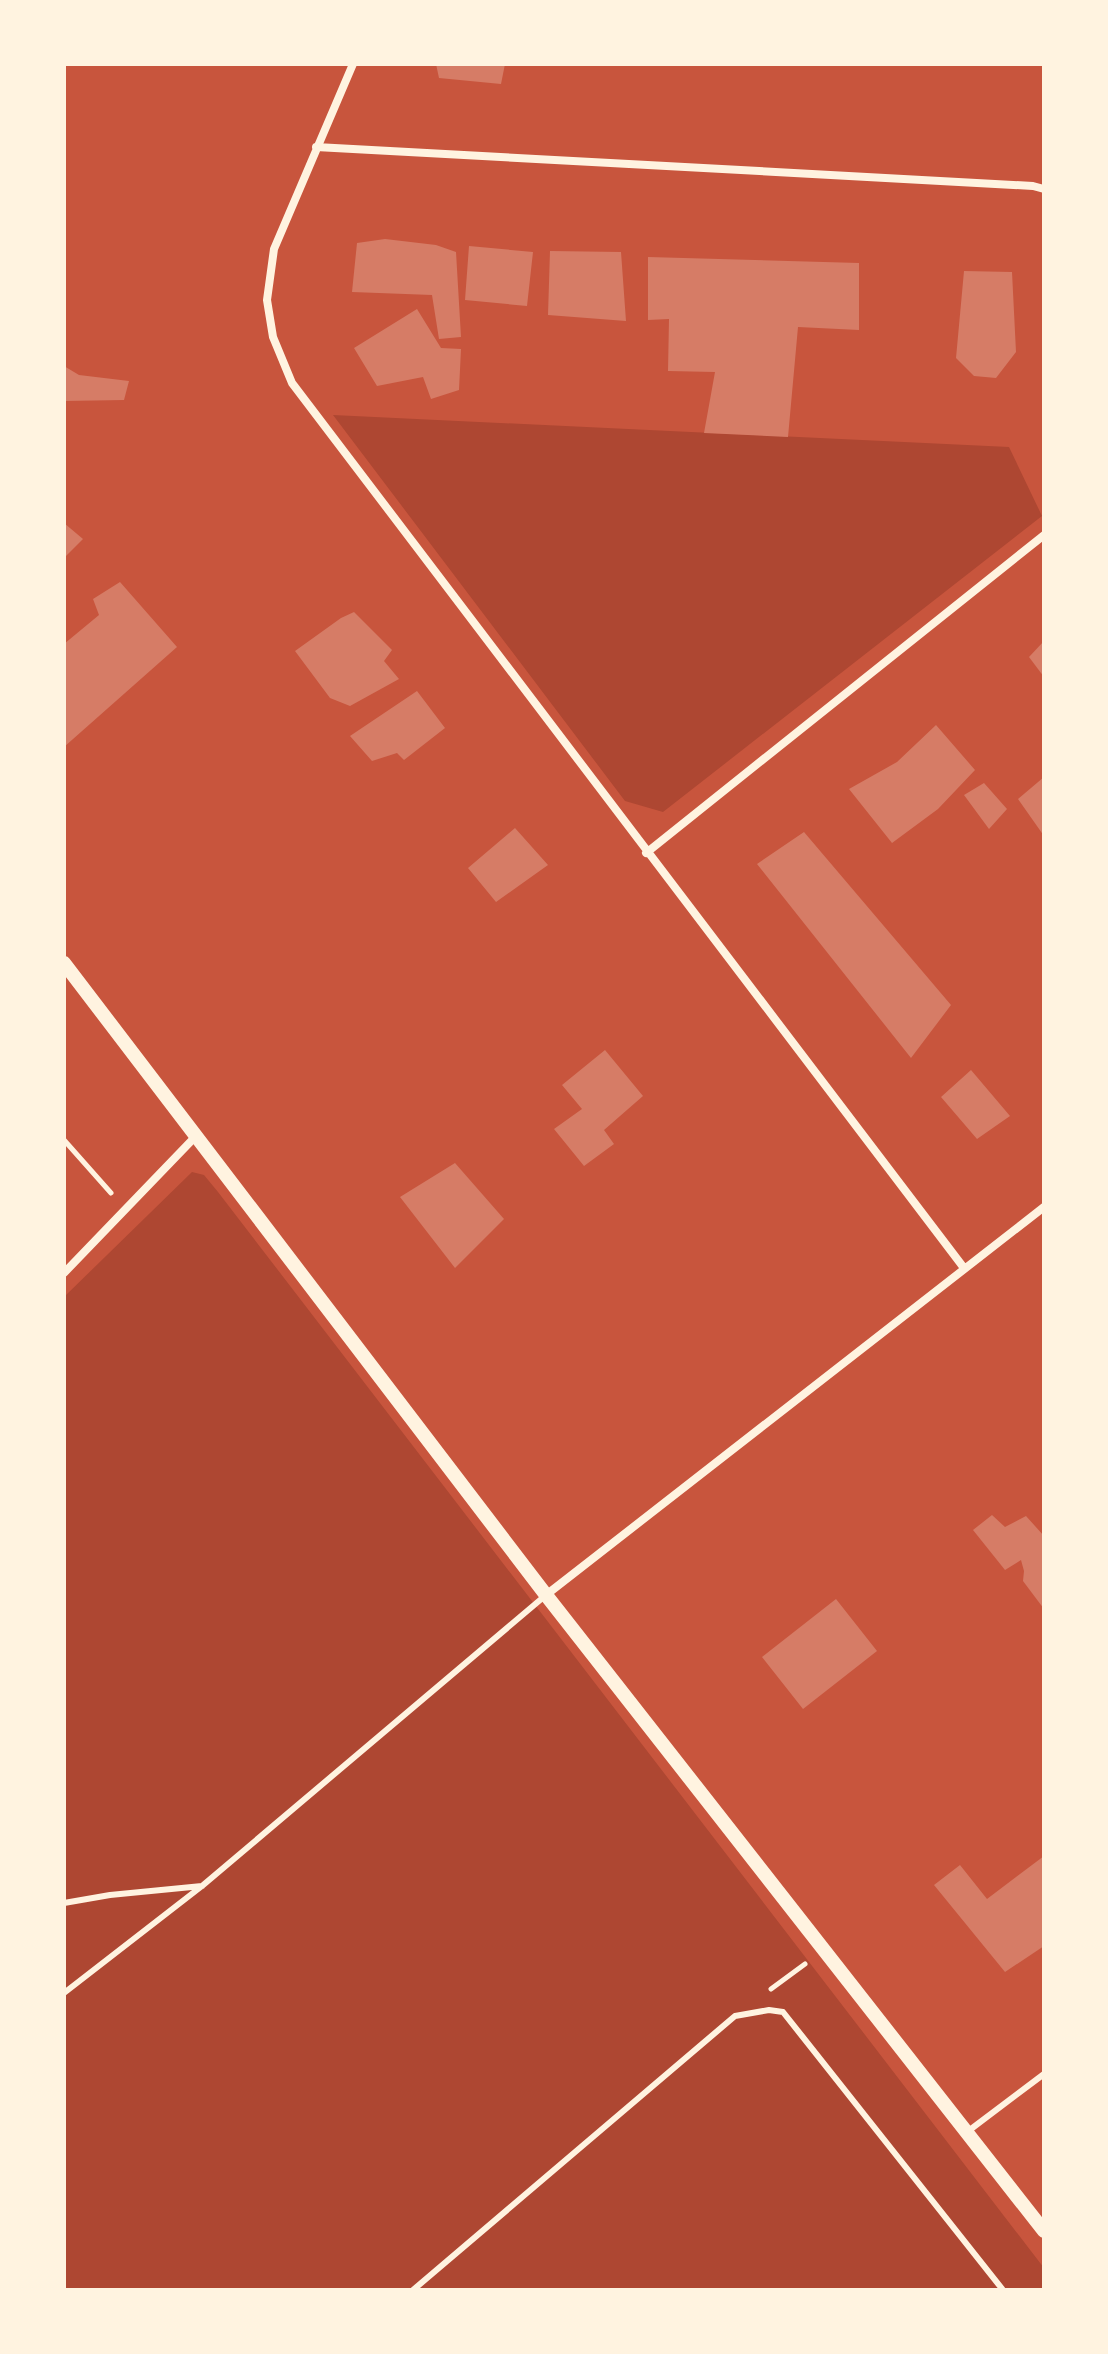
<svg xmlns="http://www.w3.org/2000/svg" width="1108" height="2354" font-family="Manrope,sans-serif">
<rect width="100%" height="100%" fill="#c8553d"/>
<!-- green -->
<path fill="#ae4732" d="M333 415 1009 447 1042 516 663 812 625 801Z
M192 1172 204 1175 218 1192 1044 2268V2290H64V1297Z"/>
<!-- building -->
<path fill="#d67c66" d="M436 64H505L501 84 439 78Z
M385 239 436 245 456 252 461 337 439 339 432 295 352 292 357 243Z
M469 246 533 252 527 306 465 300Z
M550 251 621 252 626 321 548 315Z
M648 257 859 263V330L798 327 788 437 704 433 715 372 668 371 669 319 648 320Z
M964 271 1012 272 1016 352 996 378 974 376 956 358Z
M417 309 441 348 461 349 459 390 431 399 423 377 377 386 354 348Z
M64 366 79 375 129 381 124 400 64 401Z
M64 523 83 539 64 558Z
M120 582 177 647 64 747V644L99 615 93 599Z
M354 612 392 650 384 661 399 679 350 706 330 698 295 651 341 618Z
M1044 641V677L1029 657Z
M417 691 445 728 404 760 397 753 372 761 350 736Z
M936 725 975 770 938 809 892 843 849 789 897 762Z
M1044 777V836L1018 799Z
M984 783 1007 809 989 829 964 795Z
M515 828 548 865 496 902 468 868Z
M804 832 951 1005 911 1058 757 864Z
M605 1050 643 1096 604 1130 614 1144 584 1166 554 1129 582 1109 562 1085Z
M971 1070 1010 1116 977 1139 941 1097Z
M455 1163 504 1219 455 1268 400 1197Z
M992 1515 1005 1527 1026 1516 1044 1536V1609L1023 1581 1024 1571 1021 1560 1005 1570 973 1530Z
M836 1599 877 1651 803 1709 762 1657Z
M1044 1856V1946L1005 1972 934 1885 960 1865 987 1899Z"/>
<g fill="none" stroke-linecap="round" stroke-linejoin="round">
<!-- path -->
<path stroke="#fff3e0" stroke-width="5" d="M64 1140 111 1193
M771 1989 805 1964"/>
<!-- service -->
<path stroke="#fff3e0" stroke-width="6" d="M64 1903 110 1895 202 1886
M64 1993 202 1886 546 1595
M967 2132 1044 2074
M413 2290 735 2016 769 2010 783 2012 1003 2290"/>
<!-- minor -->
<path stroke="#fff3e0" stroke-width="8" d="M353 64 274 249 267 300 273 337 292 383 964 1268
M316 147 1033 186 1044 189
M646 853 1044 535
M64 1273 195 1137
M546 1595 1044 1207"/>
<!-- tertiary -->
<path stroke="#fff3e0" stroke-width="14" d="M64 963 546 1595 1044 2231"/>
</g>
<!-- border -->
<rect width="1108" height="2354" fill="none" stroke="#fff3e0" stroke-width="132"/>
</svg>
